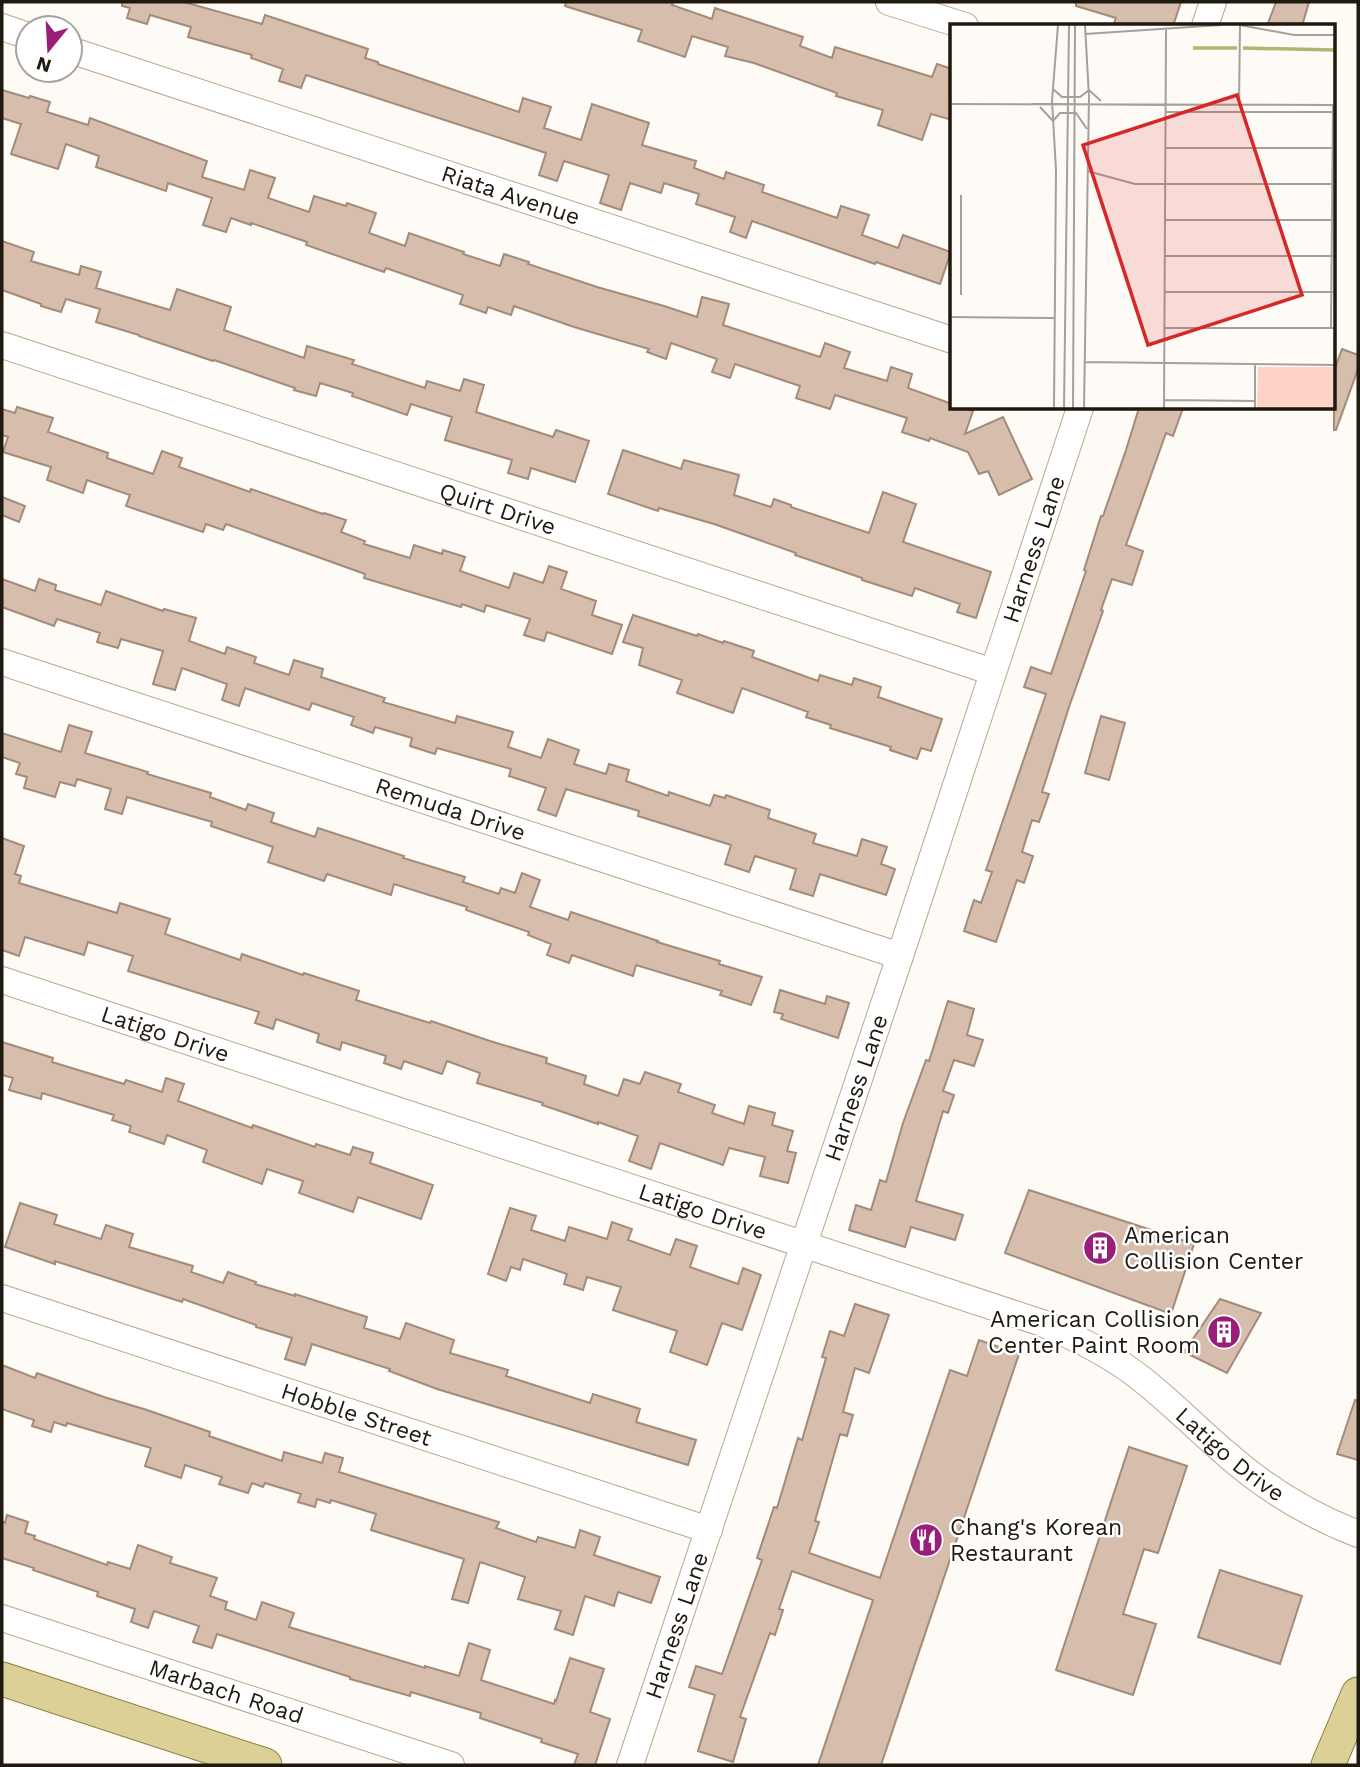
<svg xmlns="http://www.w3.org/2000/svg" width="1360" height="1767" font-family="'Work Sans',sans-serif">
<rect width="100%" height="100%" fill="#fefaf5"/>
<!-- building -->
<path fill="#d7bdab" stroke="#a38b7a" stroke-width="2" d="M122 2H184L262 24 265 15 368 49 365 58 378 62V64L519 112 523 98 551 107 544 128 581 140 592 104 649 123 642 145 696 161 694 168 724 179 726 172 764 185 762 192 837 218 841 206 869 215 862 235 898 248 903 235 951 252 940 284 876 262 875 264 752 221 746 238 730 232 735 217 696 204 699 194 664 183 661 193 630 183 621 210 600 203 609 175 564 161 557 181 539 175 546 153 306 75 301 88 279 81 283 69 251 58 252 55 188 37 191 27 150 15 147 24 127 18 130 8 122 6Z
M566 2H673L672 5 712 19 715 8 803 37 800 46 832 58 835 47 932 77 937 64 952 69V120L931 114 922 140 878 125 883 110 836 96 837 93 754 63 725 56 728 47 692 36 685 57 638 41 642 30 565 6Z
M1076 2H1181L1173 26H1113L1116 18 1076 6Z
M1276 2H1309L1302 26H1267Z
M2 90 29 98 30 96 50 102 47 112 88 125 90 118 207 161 202 177 244 190 250 170 275 178 268 198 309 212 314 196 346 206 347 203 376 213 369 233 405 246 409 233 464 252 463 254 500 266 504 254 529 262 528 264 597 287 664 306 697 317 702 297 729 304 723 325 820 357 825 343 850 352 844 368 887 381 891 367 912 374 908 388 952 404V408H963L973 411 965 434 1003 417 1032 479 999 495 988 471 979 474 968 452 930 438 929 441 902 432 907 418 835 395 830 409 796 398 800 386 735 364 730 378 712 372 717 359 671 343 666 359 647 352 649 349 574 327 514 306 511 315 488 307 486 313 460 304 463 295 386 268 384 272 306 245 307 242 251 223V225L231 218 226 232 203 225 212 198 168 183 166 191 96 167 99 156 66 144 58 169 11 154 21 124 2 118Z
M2 241 34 252 31 261 79 275 81 266 101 272 96 288 170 310 177 289 231 307 224 330 304 358 307 346 354 360 352 364 425 388 427 381 460 391 464 379 484 385 476 412 553 437 556 430 589 441 575 482 531 468 528 479 508 473 512 460 445 440 452 417 411 404 407 415 352 396 353 393 320 383 316 396 294 390 295 388 214 360 213 361 139 336V335L96 322 100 309 66 299 61 312 41 306V304L2 290Z
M1342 349 1358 355V369L1336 430H1334V371Z
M17 407 53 418 48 432 108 453 107 458 153 474 162 451 182 458 179 467 250 492 251 489 323 514 324 513 346 520 341 532 365 541 364 544 410 558 414 545 442 554 443 550 465 557 460 571 509 588 514 573 543 583 549 566 567 572 561 589 596 601 592 615 622 625 612 654 547 632 544 641 524 635 530 619 486 605 484 612 462 604 461 607 364 578 365 574 226 524 223 530 206 524 203 532 126 506 130 495 98 484 87 480 83 493 47 480 51 467 3 452 8 437 2 435V409L15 413Z
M1139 408H1183L1173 436 1166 433 1126 545 1143 551 1132 585 1112 579 1101 610 1103 611 1069 707 1042 792 1049 794 1039 822 1032 820 1022 852 1033 856 1024 883 1017 880 996 942 964 931 974 900 981 903 992 872 986 870 1046 694 1024 687 1031 667 1051 674 1086 571 1084 570 1101 516H1103L1126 450Z
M623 450 681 469 684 460 739 475 734 495 771 507 774 499 791 505V507L869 533 883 492 916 504 903 542 991 572 976 618 957 612 960 604 915 588 912 596 862 580V578L795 555 796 553 714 524 659 508 658 511 608 494Z
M2 497 25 506 19 522 2 515Z
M2 579 35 591 39 579 56 585 55 590 101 605 106 591 163 611 164 609 196 618 189 641 225 654 227 647 256 657 254 663 289 675 294 660 323 669 321 677 385 698 383 702 455 723 457 716 513 732 508 747 541 758 548 739 579 750 574 764 606 774 609 764 629 770 626 781 668 796 669 792 710 806 714 795 725 798 726 795 770 810 768 818 816 834 813 843 857 856 862 839 887 847 881 864 895 869 886 895 820 874 813 896 790 889 796 869 755 856 749 872 725 864 731 845 638 816 639 811 566 789 556 816 538 810 546 788 509 776 511 769 437 748 435 754 410 746 412 738 375 727 373 733 351 725 354 717 312 703 309 710 245 688 239 706 222 700 227 684 182 668 175 690 153 684 163 651 121 639 118 648 97 642 100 633 57 619 54 626 2 607Z
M633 615 697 636 698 634 723 643 724 641 754 651 752 657 818 681 820 675 852 685 854 678 881 687 878 697 942 719 931 751 921 748 917 759 890 750 891 747 830 728 831 725 806 717 808 712 742 688 733 713 677 693 682 680 639 665 643 648 623 642Z
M1101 716 1125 723 1109 780 1085 773Z
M69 725 92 732 85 753 148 772 147 774 211 793 210 797 246 810 248 804 274 813 271 822 315 837 318 828 404 856 403 858 465 877 463 882 499 894 501 888 515 893 522 873 540 880 530 907 568 920 571 912 658 941 657 942 720 961 719 964 762 977 751 1005 720 995 722 991 636 965 633 976 572 955 569 963 547 955 551 944 528 935 529 932 466 910 467 907 394 884 391 895 327 874 324 881 268 862 273 847 211 826 212 822 127 797 122 814 105 809 111 789 77 779 75 786 60 782 55 797 24 788 27 777 16 774 20 763 2 757V733L61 752Z
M2 838 24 846 15 874 21 876 19 883 117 913 120 903 170 919 165 934 240 960 242 954 303 975 304 973 359 991 356 1000 430 1023 431 1021 490 1041 547 1058 546 1063 586 1076 584 1084 618 1096 624 1079 640 1084 645 1072 681 1084 678 1092 715 1105 712 1113 744 1124 749 1106 775 1113 772 1125 793 1131 787 1151 796 1153 788 1183 760 1176 765 1157 729 1148 723 1165 660 1143 651 1169 629 1161 638 1136 598 1122V1124L542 1105 543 1103 477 1083 480 1073 447 1061 442 1074 404 1061 401 1069 384 1063 386 1056 342 1042 340 1050 317 1042 319 1034 276 1019 273 1029 255 1023 259 1012 128 971 133 956 88 942 84 955 25 937 19 956 2 950Z
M780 990 825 1004 827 996 849 1003 838 1038 781 1019 783 1014 774 1012Z
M948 1001 974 1009 967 1035 983 1040 974 1066 954 1060 943 1091 954 1095 948 1113 943 1111 916 1201 963 1215 955 1240 911 1227 905 1247 849 1230 856 1205 871 1210 880 1180 886 1182 903 1123 926 1060 929 1061Z
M2 1042 53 1058 52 1062 124 1084 126 1080 162 1092 166 1078 184 1084 178 1101 252 1128 253 1125 315 1147 316 1144 350 1155 353 1147 373 1153 370 1163 433 1185 421 1219 358 1197 353 1212 299 1193 303 1181 267 1169 262 1184 203 1162 207 1150 167 1135 164 1144 129 1132 131 1126 112 1120 114 1115 42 1093 41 1099 9 1090 13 1078 2 1075Z
M1029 1190 1194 1244 1171 1314 1005 1253Z
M20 1203 57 1215 54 1224 101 1239 106 1225 133 1234 129 1247 193 1266 191 1272 223 1283 228 1272 256 1282 255 1284 295 1296V1294L367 1317 364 1328 400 1339 406 1323 454 1340 450 1353 508 1370 506 1376 590 1403 593 1394 640 1409 636 1422 696 1440 688 1465 437 1389 389 1371 390 1369 312 1344 305 1365 285 1359 292 1338 256 1327V1325L183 1299 182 1302 55 1261V1264L5 1247Z
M510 1208 536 1216 531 1230 565 1241 569 1227 607 1239 612 1222 632 1229 628 1240 670 1255 676 1239 697 1246 690 1267 738 1284 743 1268 761 1275 742 1330 722 1323 707 1365 670 1352 677 1331 613 1310 621 1287 587 1277 583 1290 564 1284 567 1274 523 1259 520 1270 511 1267 506 1281 488 1274Z
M1220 1299 1261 1313 1227 1373 1184 1352Z
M855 1304 889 1315 869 1373 855 1368 843 1412 853 1415 847 1436 840 1434 815 1521 819 1522 809 1553 880 1578 950 1370 967 1376 979 1340 1019 1354 881 1765H818L873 1600 792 1571 779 1609 783 1610 775 1635 770 1633 740 1717 746 1719 733 1762 698 1751 715 1695 689 1687 696 1666 722 1674 762 1560 757 1558 774 1507 777 1508 798 1438 802 1440 826 1358 822 1357 830 1331 844 1336Z
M2 1365 35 1378 37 1373 104 1397 147 1410 210 1432 209 1436 282 1461 284 1452 322 1463 325 1453 343 1458 339 1472 499 1522 496 1528 536 1542 538 1537 575 1548 580 1530 600 1537 594 1555 660 1577 651 1603 618 1592 614 1606 585 1596 573 1635 555 1629 561 1611 518 1599 525 1577 480 1562 468 1603 452 1599 464 1559 371 1530 376 1514 331 1500 330 1503 317 1499 315 1507 298 1502 301 1494 265 1483 263 1487 252 1483 248 1493 219 1484 222 1477 185 1465 181 1478 145 1466 151 1448 67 1423 66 1426 54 1422 51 1432 32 1426 34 1420 2 1409Z
M1355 1400 1358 1401V1460L1337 1454Z
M1129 1447 1187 1466 1158 1553 1144 1549 1123 1614 1156 1624 1133 1695 1056 1670Z
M7 1515 28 1522 25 1533 35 1536 34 1539 107 1565 108 1562 130 1569 138 1545 172 1557 170 1563 217 1578 210 1596 227 1602 225 1609 256 1620 262 1602 294 1613 289 1627 425 1668V1666L459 1676 469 1643 490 1650 481 1680 554 1704 555 1700 556 1701 570 1658 604 1669 590 1712 610 1719 595 1765H574L578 1754 541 1742 542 1739 480 1718 481 1713 411 1692 410 1696 350 1679V1677L217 1634 212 1648 193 1642 199 1626 154 1611 148 1628 131 1622 135 1609 97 1596 98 1592 33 1570 34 1568 2 1558V1521L5 1523Z
M1220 1570 1302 1596 1280 1664 1198 1637Z"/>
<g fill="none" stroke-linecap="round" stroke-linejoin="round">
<!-- minor casing -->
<g stroke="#b8a890" stroke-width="28">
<g id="minor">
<path d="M889 2 965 26"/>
<path d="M1205 26 1213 2"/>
<path d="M2 27 28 36"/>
<path id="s1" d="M70 50 952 340"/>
<path id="s2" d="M2 345 993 672"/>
<path id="s3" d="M2 662 900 956"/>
<path id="s4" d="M2 980 1042 1323C1076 1338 1110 1354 1139 1377 1169 1400 1195 1427 1223 1451 1262 1486 1309 1515 1358 1534"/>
<path id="s5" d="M2 1298 709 1530"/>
<path id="s6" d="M2 1618 451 1765"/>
<path id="s7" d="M630 1765 900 956 1080 408"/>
</g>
</g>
<!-- major casing -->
<g stroke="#8c7c3b" stroke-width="35">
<path id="major" d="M2 1679 265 1765
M1328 1765 1358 1694"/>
</g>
<!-- minor -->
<use href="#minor" stroke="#fff" stroke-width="26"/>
<!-- major -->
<use href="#major" stroke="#ddd097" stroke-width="33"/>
</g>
<!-- icons -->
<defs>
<g id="building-disc" transform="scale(1.75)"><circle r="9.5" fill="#971f7a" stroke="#fff"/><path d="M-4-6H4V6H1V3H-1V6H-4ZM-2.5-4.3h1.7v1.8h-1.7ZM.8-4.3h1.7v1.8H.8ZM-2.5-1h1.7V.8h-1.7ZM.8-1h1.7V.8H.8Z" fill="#fff"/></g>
<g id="restaurant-disc" transform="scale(1.75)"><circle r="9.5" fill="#971f7a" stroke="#fff"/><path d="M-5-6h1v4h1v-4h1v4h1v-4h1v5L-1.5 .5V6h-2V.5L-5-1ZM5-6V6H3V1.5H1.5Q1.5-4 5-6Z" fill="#fff"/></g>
</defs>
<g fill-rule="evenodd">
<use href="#building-disc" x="1100" y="1248"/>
<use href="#building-disc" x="1224" y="1332"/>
<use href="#restaurant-disc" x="926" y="1540"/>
</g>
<g text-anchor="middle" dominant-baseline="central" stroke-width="5" stroke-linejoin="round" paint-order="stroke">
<!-- street labels -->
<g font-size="23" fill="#1f1910" stroke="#fff">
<text stroke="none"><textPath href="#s1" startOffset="464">Riata Avenue</textPath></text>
<text stroke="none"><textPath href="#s2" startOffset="522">Quirt Drive</textPath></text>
<text stroke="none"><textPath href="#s7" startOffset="1281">Harness Lane</textPath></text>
<text stroke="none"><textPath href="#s3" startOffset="472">Remuda Drive</textPath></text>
<text stroke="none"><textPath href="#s4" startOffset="172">Latigo Drive</textPath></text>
<text stroke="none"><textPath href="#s7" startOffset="714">Harness Lane</textPath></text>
<text stroke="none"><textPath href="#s4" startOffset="738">Latigo Drive</textPath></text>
<text stroke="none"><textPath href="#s5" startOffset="373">Hobble Street</textPath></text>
<text stroke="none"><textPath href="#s4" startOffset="1326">Latigo Drive</textPath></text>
<text stroke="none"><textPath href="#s7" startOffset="147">Harness Lane</textPath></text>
<text stroke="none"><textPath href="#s6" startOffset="236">Marbach Road</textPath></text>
</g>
<!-- poi labels -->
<g font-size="23" fill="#1f1910" stroke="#fff" text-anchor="start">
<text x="1124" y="1235">American<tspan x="1124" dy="26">Collision Center</tspan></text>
<text x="1200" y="1319" text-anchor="end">American Collision<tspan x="1200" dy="26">Center Paint Room</tspan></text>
<text x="950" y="1527">Chang's Korean<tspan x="950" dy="26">Restaurant</tspan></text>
</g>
</g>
<!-- overview -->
<g transform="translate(950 24)">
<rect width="385" height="385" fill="#fefaf5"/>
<path d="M308 343H385V384H307Z" fill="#fcd3c6"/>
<path fill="none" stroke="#acb772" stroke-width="3.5" d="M243 24H287M293 24 385 26"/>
<path fill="none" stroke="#a5a099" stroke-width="2" d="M290 1 344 11H385M135 10 271 1M103 65 112 73H130L139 66 151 77M0 80 385 81M82 80 216 81M289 80 290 1M90 83 103 97 110 89H126L137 105M216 88H383M216 124H383M137 147 185 160H383M215 196H385M215 232H383M215 268H383M11 271V171M0 293 105 294M215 304H385M381 304 383 81M134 338 385 341M214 376 305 377M104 384 106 146 102 77 108 1M114 384 119 1M123 384 125 1M134 384 139 73 135 1M214 384 216 6M305 384V340"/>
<path fill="#d62828" fill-opacity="0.15" stroke="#d62828" stroke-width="3.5" d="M287 71 352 271 198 321 133 121Z"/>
<rect width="385" height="385" fill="none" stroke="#1f1910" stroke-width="3.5"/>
</g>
<!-- border -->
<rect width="1360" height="1767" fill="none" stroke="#1f1910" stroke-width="7"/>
<!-- north arrow -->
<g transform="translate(49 49) rotate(198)"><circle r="33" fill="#ffffff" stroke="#a5a39f" stroke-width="2"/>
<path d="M0-5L12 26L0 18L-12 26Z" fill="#971f7a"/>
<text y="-10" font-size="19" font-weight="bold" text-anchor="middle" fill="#1f1910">N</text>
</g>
</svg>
